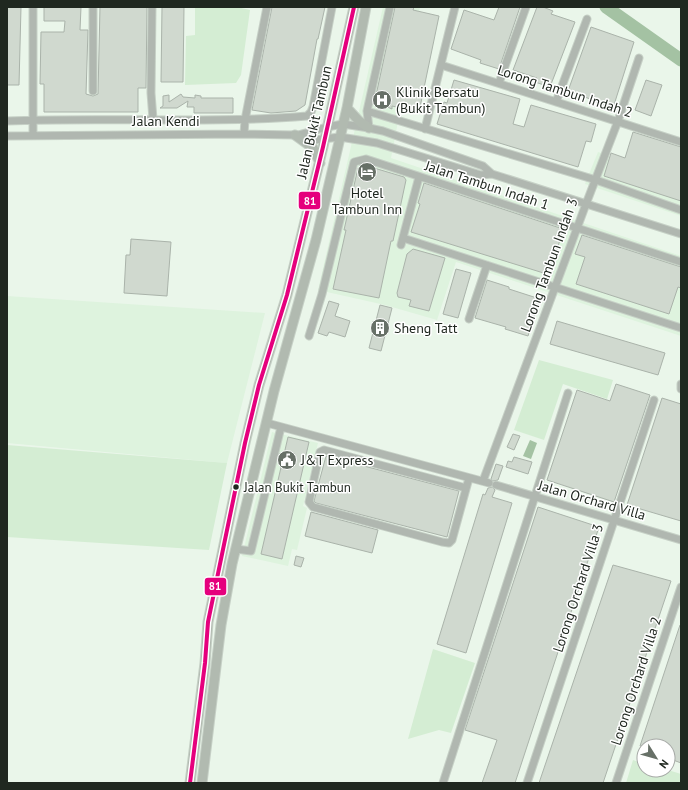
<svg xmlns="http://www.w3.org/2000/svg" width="688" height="790" font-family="'PT Sans',sans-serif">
<rect width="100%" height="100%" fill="#eaf6ea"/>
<!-- built -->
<path fill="#def3de" d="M383 7H420L391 158 681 256V336L456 262 437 320 385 305 318 290Z
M598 152 681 178V216L585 184Z
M7 296 265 313 227 463 7 443Z
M272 432 318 443 303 506 307 508 297 550 292 549 288 566 242 556Z"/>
<!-- green -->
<path fill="#d4edd3" d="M195 7H237L250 10 241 75 236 83 185 85 186 36 195 35Z
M539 360 613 380 607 399 563 384 544 440 514 430Z
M7 445 227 463 209 550 7 537Z
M433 649 475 663 451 733 439 730 408 739Z
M633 760 644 764V770H668L681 774V783H626Z"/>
<!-- water -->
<path fill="#a4c2a3" d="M530 440 537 443 531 459 523 456Z"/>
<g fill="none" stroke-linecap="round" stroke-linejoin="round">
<!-- river -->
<path stroke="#a4c2a3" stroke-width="13" d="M606 7 681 60"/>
</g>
<!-- building -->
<path fill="#d0d9cf" stroke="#aab3aa" d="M7 7H21L19 85H7Z
M44 7H81L80 30H88L86 94 93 96 98 94 100 7H147L146 88H138V112H44V84H40L41 32H64L65 21H44Z
M162 7H184L183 82H161Z
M272 7H325L318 39H317L305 105 296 111 271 113 252 110Z
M395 7H414L413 10 439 16 419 112 392 106V109L378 103 375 100Z
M499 7H520L499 69 480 63 481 60 451 49 464 10 494 20Z
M537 7H543L553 11 551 14 575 22 550 87 535 82 537 78 513 70Z
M591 27 634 42 613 108 592 101 593 100 568 91Z
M454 80 520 99 513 124 524 127 531 105 596 124 591 142 586 141 578 167 437 124 444 102 447 103Z
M646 80 662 85 651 116 635 110Z
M181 94 183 97 195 98V95L201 96V98H233V113H194V107H187L188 101 177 108H160L163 106V96L169 95V102Z
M633 132 681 147V201L604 176 611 153 625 158Z
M364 165 404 177 406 180 393 241H391L379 298 333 289 346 230H344L358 168Z
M424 183 563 229 550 275 411 232 420 204 418 203Z
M582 235 681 267V288L678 287 669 314 576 284 585 257 575 254Z
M131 239 171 242 167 296 124 293 126 255H130Z
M413 249 445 258 429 311 409 306 411 300 398 297 397 293 407 254Z
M456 269 471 273 458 318 443 314Z
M487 280 509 287V289L540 299 528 336 505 329 506 327 475 318Z
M329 301 339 304 335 316 350 321 345 337 329 332 327 336 318 333Z
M380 305 392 308 381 351 369 348Z
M557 321 665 353 658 375 550 344Z
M616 384 650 395 614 502 547 480 577 390 610 401Z
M662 398 681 404V521L627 505Z
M513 434 520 436 514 450 507 447Z
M288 437 309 442 282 559 261 554Z
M326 456 459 491 447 537 316 503 314 501Z
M514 457 532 462 528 474 506 467 508 461 512 462Z
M496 464 503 466 498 480 493 481 491 479Z
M492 487 495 490 492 497 512 503 466 653 437 644 483 494 485 495 488 488Z
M538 507 599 527 515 783H482L497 740 465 730Z
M311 512 378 530 372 553 305 536Z
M296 556 304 558 301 567 294 565Z
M613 565 671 581 603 783H539Z
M680 625H681V763L668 758V746H640Z"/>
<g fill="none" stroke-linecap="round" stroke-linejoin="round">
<!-- minor casing -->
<g stroke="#c6d0c6" stroke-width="9">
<path id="minor" d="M93 7V91
M152 7 151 93 153 119
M441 65 681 142
M499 83 526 7
M556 102 587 19
M367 111 596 180 681 210
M7 121C107 117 208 124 307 116L311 112 313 107 332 7
M369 128 367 111 390 7
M425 129 455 7
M244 134 245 120 267 7
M33 135V7
M298 135 327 127 343 124 369 128 383 131 483 166 492 174 681 234
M7 136 244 134 295 135 314 140 340 137 377 143 481 175 492 174
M403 238 681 328
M401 245 419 177
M469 319 487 265
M309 336 322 294 354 162 366 159 681 262
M681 384V389
M267 423 489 483
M483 481 586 204 618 121 639 58
M496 485 681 540
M466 488 324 450 320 452 309 502 313 507 442 542 449 543 452 540 469 478
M236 549 251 551 281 427
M443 783 568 393
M527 783 654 400
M616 783 681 587"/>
</g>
<!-- major casing -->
<g stroke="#c6d0c6" stroke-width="11">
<path id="major" d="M347 108 359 121 369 128
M295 135 313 148 320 163
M190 783 205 663 208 622 245 443 259 385 287 295 323 147 354 7
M202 783 221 625 232 564 274 391 316 240 347 108 366 7"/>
</g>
<!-- minor -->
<use href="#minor" stroke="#b0b7b0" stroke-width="7"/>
<!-- major -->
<use href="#major" stroke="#b1bab0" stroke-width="9"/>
<!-- bus-1 casing -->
<g stroke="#fff" stroke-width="7">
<path id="bus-1" d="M190 783 205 663 208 622 245 443 259 385 287 295 323 147 354 7"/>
</g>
<!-- bus-1 -->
<use href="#bus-1" stroke="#e5007d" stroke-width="4"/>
</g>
<!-- icons -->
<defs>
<g id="hospital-disc" transform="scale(1)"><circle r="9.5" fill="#677067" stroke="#fff"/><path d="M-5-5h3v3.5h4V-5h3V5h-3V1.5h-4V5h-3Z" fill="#fff"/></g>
<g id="hotel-disc" transform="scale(1)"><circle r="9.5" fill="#677067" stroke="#fff"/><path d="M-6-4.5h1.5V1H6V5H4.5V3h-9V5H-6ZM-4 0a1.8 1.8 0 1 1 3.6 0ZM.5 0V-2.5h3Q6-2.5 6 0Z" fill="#fff"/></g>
<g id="building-disc" transform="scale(1)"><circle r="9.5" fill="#677067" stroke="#fff"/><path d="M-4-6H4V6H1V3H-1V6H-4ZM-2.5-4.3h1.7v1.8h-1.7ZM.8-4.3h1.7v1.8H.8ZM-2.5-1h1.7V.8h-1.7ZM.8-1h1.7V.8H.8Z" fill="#fff"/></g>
<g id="civic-disc" transform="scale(1)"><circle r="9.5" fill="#677067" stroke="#fff"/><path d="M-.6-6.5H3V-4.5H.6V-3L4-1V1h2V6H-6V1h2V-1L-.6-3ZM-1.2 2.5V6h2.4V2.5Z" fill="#fff"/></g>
</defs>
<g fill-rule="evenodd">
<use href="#hospital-disc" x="382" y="100"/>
<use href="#hotel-disc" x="367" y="172"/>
<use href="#building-disc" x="380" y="328"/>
<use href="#civic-disc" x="287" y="460"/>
</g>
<!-- markers -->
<circle fill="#202820" stroke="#fff" stroke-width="1.5" cx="236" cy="487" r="3.5"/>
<g text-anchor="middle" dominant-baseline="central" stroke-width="3" stroke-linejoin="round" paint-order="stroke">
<!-- bus labels -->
<g font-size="13" fill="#202820" stroke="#fff" text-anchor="start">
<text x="244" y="487">Jalan Bukit Tambun</text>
</g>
<!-- street labels -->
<g font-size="14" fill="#202820" stroke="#fff">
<text transform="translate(565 91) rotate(18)">Lorong Tambun Indah 2</text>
<text x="166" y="121">Jalan Kendi</text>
<text transform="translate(314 122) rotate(-77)">Jalan Bukit Tambun</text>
<text transform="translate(487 185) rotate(18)">Jalan Tambun Indah 1</text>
<text transform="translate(549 265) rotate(-70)">Lorong Tambun Indah 3</text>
<text transform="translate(592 500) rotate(16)">Jalan Orchard Villa</text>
<text transform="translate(578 588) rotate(-72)">Lorong Orchard Villa 3</text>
<text transform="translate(636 681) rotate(-72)">Lorong Orchard Villa 2</text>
</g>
<!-- poi labels -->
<g font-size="14" fill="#202820" stroke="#fff" text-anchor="start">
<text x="396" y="92">Klinik Bersatu<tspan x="396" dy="16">(Bukit Tambun)</tspan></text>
<text x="367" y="193" text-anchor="middle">Hotel<tspan x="367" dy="16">Tambun Inn</tspan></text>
<text x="394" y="328">Sheng Tatt</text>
<text x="301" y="460">J&amp;T Express</text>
</g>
</g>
<g stroke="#fff" stroke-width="1.5">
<rect x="298" y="191" width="23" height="19" rx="4" fill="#e5007d"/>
<rect x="204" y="577" width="23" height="19" rx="4" fill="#e5007d"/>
</g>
<g font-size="11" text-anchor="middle" font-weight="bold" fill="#fff">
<text x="310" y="205">81</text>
<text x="215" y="590">81</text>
</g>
<!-- border -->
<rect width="688" height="790" fill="none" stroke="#202820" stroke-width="16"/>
<!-- north arrow -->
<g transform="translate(656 758) rotate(127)"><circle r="19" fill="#ffffff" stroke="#a6a9a6"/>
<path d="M0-3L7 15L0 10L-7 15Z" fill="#677067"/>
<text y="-6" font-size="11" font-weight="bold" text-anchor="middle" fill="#202820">N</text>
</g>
</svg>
